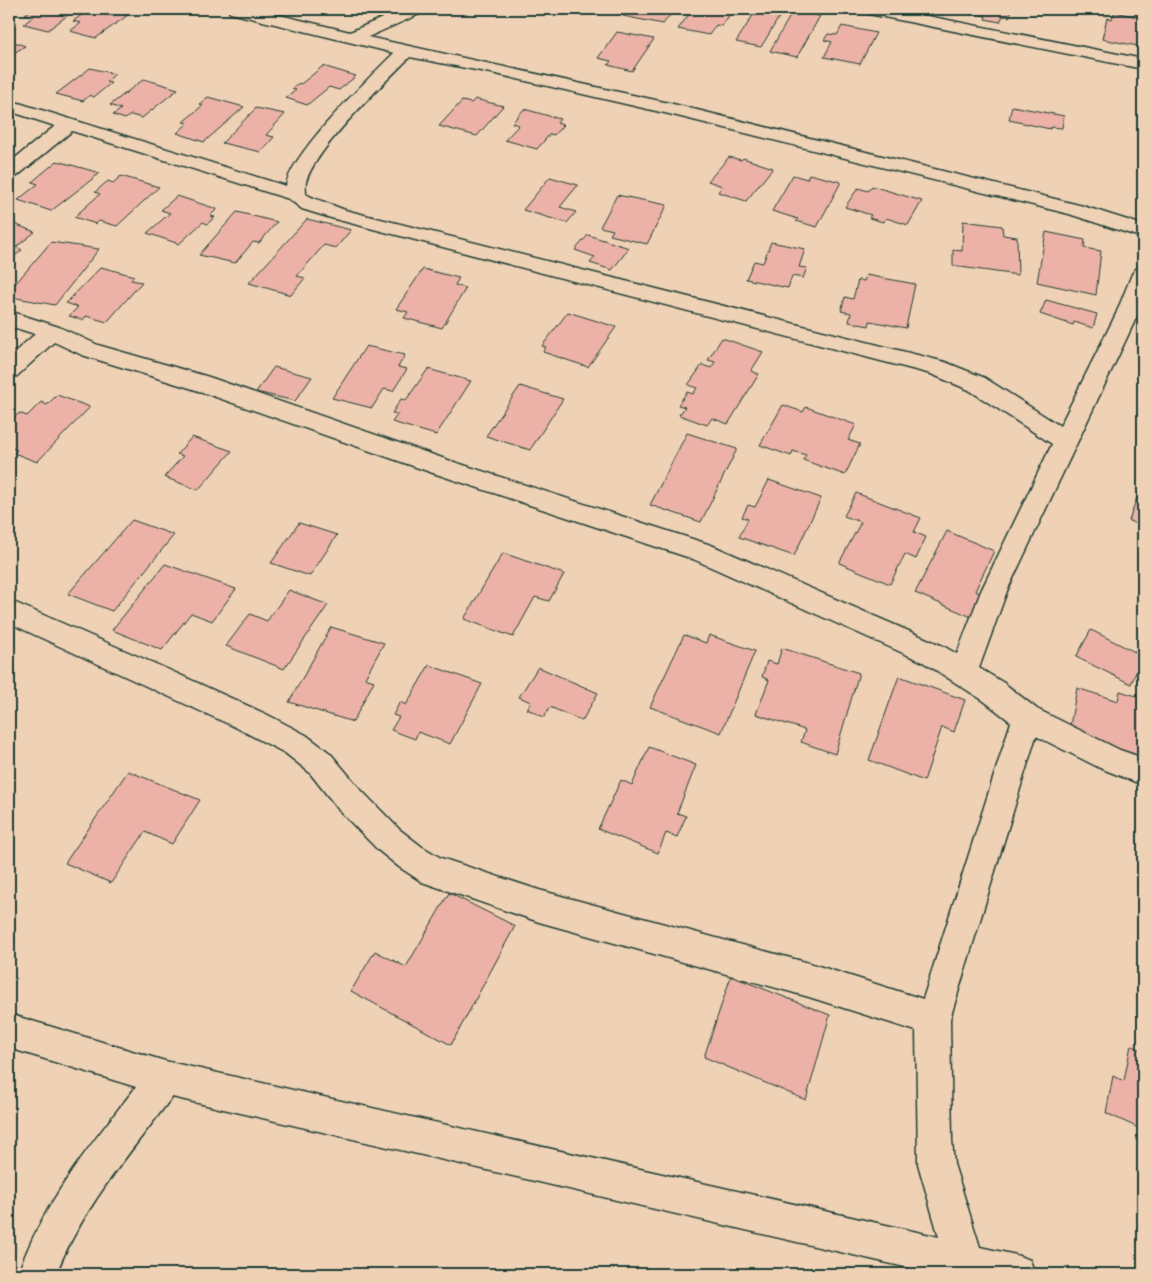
<svg xmlns="http://www.w3.org/2000/svg" width="1152" height="1283" font-family="Mynerve,sans-serif">
<rect width="100%" height="100%" fill="#efd2b5"/>
<filter id="ink" filterUnits="userSpaceOnUse"><feTurbulence type="fractalNoise" baseFrequency=".02" numOctaves="2"/><feDisplacementMap in="SourceGraphic" scale="10" xChannelSelector="R" yChannelSelector="G"/><feConvolveMatrix kernelMatrix="1 2 1 2 8 2 1 2 1" color-interpolation-filters="sRGB"/></filter>
<g filter="url(#ink)">
<!-- building -->
<path fill="#ecb2a7" stroke="#1f3d34" d="M33 9H76L48 30 24 24 34 16 25 14Z
M90 9H118L122 10 118 13 128 15 96 38 70 31 81 23 73 21Z
M629 9H675L663 24 623 16Z
M693 9H726L732 11 722 26 716 25 709 35 678 29Z
M757 9H784L761 47 736 42Z
M971 9H1012L1009 17 1003 16 1000 22 985 19 986 16 970 13Z
M793 11 820 16 797 57 770 51Z
M1114 12 1143 18V47L1102 39 1107 18 1112 19Z
M842 26 876 33 860 64 824 57 832 42 824 40 828 34 837 35Z
M617 32 654 39 632 71 608 65 611 61 598 58Z
M9 40 25 46 9 56Z
M323 66 356 76 339 90 329 87 307 105 286 98 296 90 292 89 299 83 301 84Z
M90 68 115 74 106 82 111 83 94 97 90 95 83 101 56 94Z
M144 79 178 89 142 118 131 115 125 119 113 115 121 109 110 105Z
M208 97 244 107 204 142 177 133 188 123 183 122 203 105 199 104Z
M475 99 503 106 477 136 439 126 462 101 471 103Z
M1012 106 1064 116 1062 128 1051 127 1050 129 1009 120Z
M256 108 285 114 266 135 274 137 261 152 222 143Z
M524 109 560 119 557 123 563 125 554 135 550 134 537 149 505 140 519 125 512 123Z
M729 157 741 160 743 158 773 168 746 201 718 192 722 186 708 181Z
M57 161 100 173 51 211 18 200 38 184 32 182Z
M809 174 841 182 817 227 796 221 798 219 772 211 793 175 807 179Z
M121 176 159 187 117 226 99 221 96 224 74 217 100 194 95 192 108 181 113 183Z
M550 177 578 185 560 207 576 212 567 223 523 210Z
M872 186 922 201 908 225 886 218 883 222 869 218 871 215 845 207 858 188 868 191Z
M617 195 667 205 647 244 610 235 613 230 600 227Z
M177 196 217 209 210 216 215 217 207 224 203 222 179 244 147 233 170 213 161 210Z
M237 212 277 222 259 243 253 242 235 263 199 255Z
M307 219 351 230 336 248 324 245 297 276 305 278 291 295 249 283Z
M963 221 1002 226 1003 235 1017 237 1018 275 953 266V250L962 251Z
M9 222 35 232 16 247 22 250 9 261Z
M1046 232 1085 240 1084 248 1101 251 1096 295 1037 282Z
M588 235 629 248 612 270 590 263 595 257 575 250Z
M51 242 99 249 55 305 11 297 16 291 10 290Z
M771 242 805 249 799 267 807 268 803 278 792 276 788 288 746 279 754 261 763 263Z
M101 267 134 276 131 280 142 282 107 322 86 316 83 320 69 316 78 307 66 303Z
M423 269 459 278 455 285 466 288 442 328 404 318 408 312 396 309Z
M866 275 915 284 906 328 870 321 869 326 849 322 851 313 841 311 845 297 853 299 858 280 864 281Z
M1046 300 1097 314 1093 328 1074 322 1073 325 1040 314Z
M568 312 616 327 588 367 543 352 546 347 542 346Z
M722 338 763 352 751 371 759 374 728 424 712 418 707 425 679 415 685 407 678 405 687 392 693 394 697 388 688 385 702 365 711 368 715 362 708 360Z
M366 346 405 355 398 367 407 369 393 391 384 389 372 408 332 398Z
M274 367 312 377 295 401 256 392Z
M428 369 471 381 436 435 392 422 398 414 392 413 401 399 406 400Z
M520 386 563 399 530 450 486 436Z
M57 395 90 407 37 462 14 453 17 450 9 447V437L11 435 9 434V423L19 413 27 416 41 402 47 405Z
M783 405 803 412 806 407 856 425 848 440 860 444 845 475 803 460 806 455 793 451 791 456 760 445Z
M687 433 737 449 701 522 650 505Z
M192 437 232 451 198 490 164 477 183 456 177 454Z
M769 480 821 498 794 556 739 537 748 519 742 517 748 505 755 507Z
M1142 482 1143 483V526L1129 521Z
M856 493 921 518 914 532 926 537 916 559 905 554 890 584 839 563 861 522 844 516Z
M132 520 174 535 112 611 68 594Z
M299 523 337 535 310 576 271 563Z
M947 531 994 551 975 591 985 595 974 618 915 593Z
M503 553 564 574 549 601 535 597 513 637 464 619Z
M165 564 236 589 212 621 191 613 162 650 112 630Z
M289 590 328 605 284 669 226 646 250 614 267 621Z
M331 627 384 643 365 678 374 681 353 722 289 702Z
M1091 630 1143 656 1131 684 1076 657Z
M684 635 706 643 709 635 755 651 721 733 650 707Z
M782 648 859 673 835 754 801 742 805 730 756 714 769 680 762 677 767 661 777 664Z
M429 665 482 684 450 744 418 732 415 739 391 730 399 717 393 715 400 702 406 705Z
M538 667 598 693 582 721 550 707 544 717 527 709 531 702 519 697Z
M899 676 965 700 954 732 942 727 924 781 869 760Z
M1077 688 1118 701 1120 691 1143 698V765L1106 753 1107 744 1069 731Z
M649 747 696 765 677 813 686 816 677 837 666 833 658 853 598 829 621 780 632 785Z
M128 771 200 800 172 844 145 832 111 883 65 863Z
M449 893 515 926 451 1045 351 991 375 951 406 967Z
M731 976 830 1015 806 1100 704 1057Z
M1131 1045 1143 1051V1130L1106 1113 1113 1076 1124 1081Z"/>
<g fill="none" stroke-linecap="round" stroke-linejoin="round">
<!-- street casing -->
<g stroke="#1f3d34" stroke-width="3">
<path id="street" d="M228 9H255L350 32 403 9H424L422 13 368 37 669 103 1083 206 1143 225V238L1069 214 669 114 496 74 410 57C384 83 315 149 306 182 305 186 306 191 306 194L311 197 345 210 945 362 985 378 1060 426 1116 314 1132 274 1136 269 1143 267V300L1138 314 1007 591 979 668 1004 683 1037 709 1120 750 1143 758V785L1100 768 1036 736 950 1019 952 1140 954 1164 980 1247 1016 1255 1030 1260 1035 1274H935L172 1097C130 1153 82 1208 56 1274H18C43 1203 90 1145 136 1087L9 1048V1014L165 1061 939 1237 918 1164 916 1031 809 997 539 922 422 882 399 867 378 850 339 810 309 772 285 753 235 727 9 623V600L167 669 268 715 306 735 330 753 361 790 399 829 421 846 441 858 539 890 809 963 923 999 1011 722 984 701 923 662 693 559 430 472 193 389 82 355 54 342 17 376 9 378V357L35 334 9 326V311L59 327 98 345 209 377 448 460 711 545 943 646 957 654 981 591 1052 444 969 390 931 374 331 218 302 209 289 199 72 131 16 177 9 179V163L55 126 9 111V100L286 186C291 153 369 78 394 53L230 13Z
M861 9H893L1143 59V69L869 14 863 13Z"/>
</g>
<!-- street -->
<use href="#street" fill="#efd2b5" fill-rule="evenodd"/>
</g>
</g>
<!-- margin -->
<rect width="1152" height="1283" fill="none" stroke="#efd2b5" stroke-width="30"/>
<rect x="15" y="15" width="1122" height="1253" fill="none" stroke="#1f3d34" stroke-width="2" filter="url(#ink)"/>
</svg>
